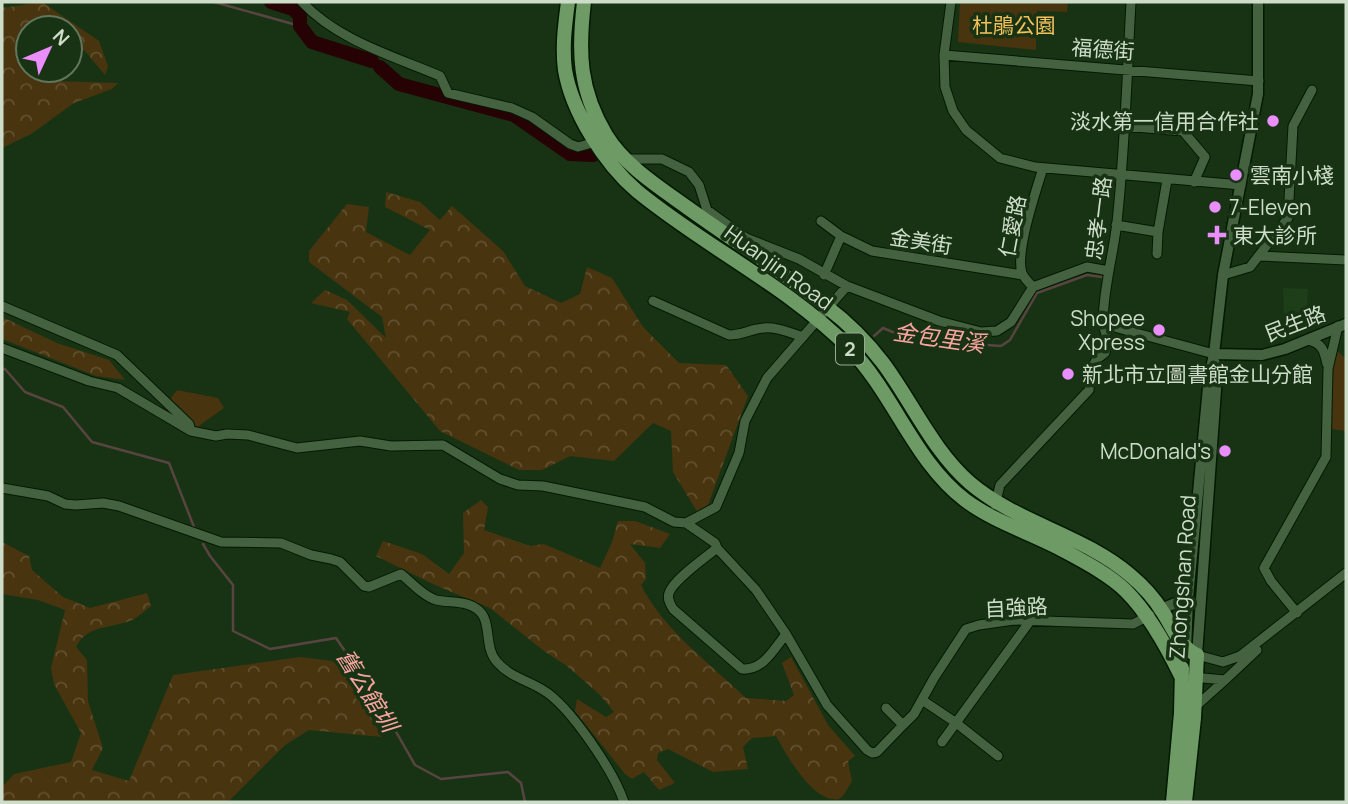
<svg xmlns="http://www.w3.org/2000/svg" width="1348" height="804" font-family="Manrope,'Noto Sans TC',sans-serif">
<defs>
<pattern id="forest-crowns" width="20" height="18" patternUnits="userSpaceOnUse" patternTransform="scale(1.75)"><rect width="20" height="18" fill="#48340e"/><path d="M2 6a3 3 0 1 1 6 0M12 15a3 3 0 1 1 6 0" fill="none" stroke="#615130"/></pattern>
</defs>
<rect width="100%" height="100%" fill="#183314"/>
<!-- built -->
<path fill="#1e3d19" d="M1283 288 1308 289 1306 332 1297 335 1296 326H1284Z"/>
<!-- green -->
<path fill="#48340e" d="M960 2H1068L1067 12 1037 11 1036 50 958 42Z
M1335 349 1346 359V431L1330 429 1332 360Z
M177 390 218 398 224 408 196 428 168 402Z"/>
<!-- forest -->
<path fill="url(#forest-crowns)" d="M42 2 99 41 108 66 105 75 85 51 70 46V28H28V70H52L50 76 55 81 118 83 112 89 74 103 31 134 2 148V8Z
M386 192 420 202 440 220 452 206 503 251 525 286 561 303 580 294 587 267 612 278 643 327 679 363 726 365 748 396 708 505 698 513 673 472 671 431 653 423 614 461 570 456 542 470H519L440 431 347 319 350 312 311 303 325 290 347 300 386 338 382 317 309 262V251L347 204 369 207 366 232 410 255 430 230 385 207Z
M2 317 57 343 109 360 125 380 96 376 2 339Z
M481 500 488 507 484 530 530 546 544 544 600 568 612 542 618 521H635L670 534 660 548 630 544 645 563 646 579 641 585C662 628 711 665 746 698L786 701 794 695 782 663 791 657 828 725 855 756 848 761 852 781C848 787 845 795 839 799 813 804 785 752 776 736L752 738 743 747 748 769 713 772 668 749 658 753 657 760 675 783 659 790 644 772 632 779 625 774 575 711 577 699 606 717 614 712 600 695 567 666 544 651 490 608 435 585 376 556 383 541 422 554 449 574 464 553 463 513Z
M2 542 29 556 32 570 63 597 90 608 147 593 151 606C145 610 139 617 132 620 112 629 87 624 76 647L87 660 88 701 103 748 92 770 129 781 173 675 300 657 340 662 382 737 309 730 285 745 228 802H2V787L14 774 71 762 81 733 54 684 51 668 65 610 38 600 2 594Z"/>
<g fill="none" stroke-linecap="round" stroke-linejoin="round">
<!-- stream -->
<path stroke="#584440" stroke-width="2.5" d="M214 2 300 26
M874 336 883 328 900 335 946 337 972 344 1001 346 1010 340 1037 293 1087 275 1102 277
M2 369H5L25 392 63 407 92 442 169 463 194 527
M203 544 210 556 233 585V631L270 649 336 638 375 695 415 765 441 779 508 772 521 783 525 802"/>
<!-- river -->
<path stroke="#260205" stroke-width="14" d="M271 2 293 9 300 16V26L312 42 372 61
M380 67 399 84 514 115 570 154 593 155"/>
<!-- minor casing -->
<g stroke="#021a00" stroke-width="11">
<path id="minor" d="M302 2C337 40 393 56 440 76L448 93 512 108 532 117 570 144 578 147 599 141
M951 2 944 55 945 87 953 111 966 130 1000 158 1035 167 1241 185
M1131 2C1127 75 1125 149 1117 222 1113 257 1103 289 1103 324L1214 354
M944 55 1259 81
M1123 126 1183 131 1205 157 1194 182
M625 159H662L689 172 699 185 707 210 746 238 799 259 847 286
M821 221 841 236 872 251 1023 275
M1116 225 1158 232
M1157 254 1158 232 1167 180
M1259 256 1346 260
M824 275 841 236
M1223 275 1250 267 1288 218 1293 126 1312 90
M1033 287C1029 283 1024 278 1022 273 1015 252 1036 191 1043 168
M653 301 729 335C741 335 747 331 757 329 773 325 789 332 803 337
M2 306 117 355 189 424 191 431
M1308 340C1322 343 1324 350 1327 364
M2 348 89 381 118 388 191 431 216 436 227 434 248 435 297 448 360 441 391 446 443 445 500 479 518 485 543 486 645 507 674 522 686 523 716 507 739 453 745 421 767 378 847 286 939 321 981 332 997 331 1011 322 1033 287 1087 267 1109 271
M2 488 48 496 65 504 76 505 103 503 119 506 221 542 281 543 311 555 331 559 340 562 364 586 369 587 401 574C411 582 423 596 436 600 449 603 465 600 477 609 493 620 483 647 497 662 510 677 527 680 543 690 570 706 614 772 624 802
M995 505 1000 485 1089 390 1092 367 1097 359 1105 353 1107 338 1103 324
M686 523 715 543 717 548C705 558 674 579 669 593 667 599 670 604 673 609L742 669C763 671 774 649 786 634L756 590 717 548
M1297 613 1271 581 1264 568 1326 457 1328 369 1338 326
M786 634 827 705 867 750 872 753 877 752 903 725
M1197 655 1223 662 1240 656 1346 573
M1192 677 1225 680 1257 650
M922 700 955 722 998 756
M1195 707 1225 680
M886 708 903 725 914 714 934 678 966 629 979 625 1014 620 1133 624 1150 615
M942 742 1030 621"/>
</g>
<!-- tertiary casing -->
<g stroke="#021a00" stroke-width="13">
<path id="tertiary" d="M1214 354 1262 355 1285 349 1346 324
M1161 609 1188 598
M1186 650 1188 598 1209 377 1214 354 1223 275 1258 94V2
M1197 655 1217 376 1215 363"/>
</g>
<!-- primary casing -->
<g stroke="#021a00" stroke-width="17">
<path id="primary" d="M568 2C565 25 562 47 565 70 572 112 605 164 637 191 705 247 788 286 850 349 894 394 914 461 965 500 993 521 1028 532 1059 548 1081 560 1109 574 1126 591 1149 614 1167 647 1181 676
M584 2C578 52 579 90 606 135 625 166 659 187 688 208 734 241 783 272 827 307 848 323 867 342 883 363 912 402 933 451 970 483 1017 523 1083 535 1130 575 1142 585 1154 598 1162 611 1173 627 1179 647 1197 655L1194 718 1185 802
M1173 802 1181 713 1182 668"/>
</g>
<!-- minor -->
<use href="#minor" stroke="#456240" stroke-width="9"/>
<!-- tertiary -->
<use href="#tertiary" stroke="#456240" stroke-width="10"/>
<!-- primary -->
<use href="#primary" stroke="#6e9a66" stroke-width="14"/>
</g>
<!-- markers -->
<g fill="#ea8dfd" stroke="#183314" stroke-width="2.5">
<circle cx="1273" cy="121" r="7"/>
<circle cx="1236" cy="175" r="7"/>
<circle cx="1215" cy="207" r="7"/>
<path d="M1213.5 224.5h7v7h7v7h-7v7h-7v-7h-7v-7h7z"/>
<circle cx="1159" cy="330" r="7"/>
<circle cx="1068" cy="374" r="7"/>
<circle cx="1225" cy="451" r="7"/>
</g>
<g text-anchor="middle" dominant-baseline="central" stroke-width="7" stroke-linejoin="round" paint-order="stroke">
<!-- shield labels -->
<rect fill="#183314" stroke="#97aa93" stroke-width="2" x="836" y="333.5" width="28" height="31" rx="5"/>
<g font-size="19" font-weight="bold" fill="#cdddca">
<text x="850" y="349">2</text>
</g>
<!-- park labels -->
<g font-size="21" fill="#f5bf59" stroke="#183314">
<text x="1014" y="25">杜鵑公園</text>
</g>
<!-- street labels -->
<g font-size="21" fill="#cdddca" stroke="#183314">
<text transform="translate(1103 49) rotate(4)">福德街</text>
<text transform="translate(1098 218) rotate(-83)">忠孝一路</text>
<text transform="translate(1012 226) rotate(-79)">仁愛路</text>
<text transform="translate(921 241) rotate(9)">金美街</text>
<text transform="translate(779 267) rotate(36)">Huanjin Road</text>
<text transform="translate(1295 323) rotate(-21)">民生路</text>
<text transform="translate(1182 577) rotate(-86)">Zhongshan Road</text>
<text transform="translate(1016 607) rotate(-3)">自強路</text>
</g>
<!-- poi labels -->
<g font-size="21" fill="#cdddca" stroke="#183314" text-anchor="start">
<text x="1259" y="121" text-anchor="end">淡水第一信用合作社</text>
<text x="1250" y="175">雲南小棧</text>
<text x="1229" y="207">7-Eleven</text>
<text x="1233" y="235">東大診所</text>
<text x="1145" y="318" text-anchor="end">Shopee<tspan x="1145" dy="24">Xpress</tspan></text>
<text x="1082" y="374">新北市立圖書館金山分館</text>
<text x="1211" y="451" text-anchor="end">McDonald's</text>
</g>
<!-- water labels -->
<g font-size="23" font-style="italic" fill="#fda4a2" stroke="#183314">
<text transform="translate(939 337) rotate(8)">金包里溪</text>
<text transform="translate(368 690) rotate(58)">舊公館圳</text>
</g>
</g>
<!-- border -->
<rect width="1348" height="804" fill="none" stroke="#cdddca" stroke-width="7"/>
<!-- north arrow -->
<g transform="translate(49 49) rotate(46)"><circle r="33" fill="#183314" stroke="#60775d" stroke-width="2"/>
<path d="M0-5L12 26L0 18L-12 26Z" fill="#ea8dfd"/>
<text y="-10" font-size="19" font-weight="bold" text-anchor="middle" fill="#cdddca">N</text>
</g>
</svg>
